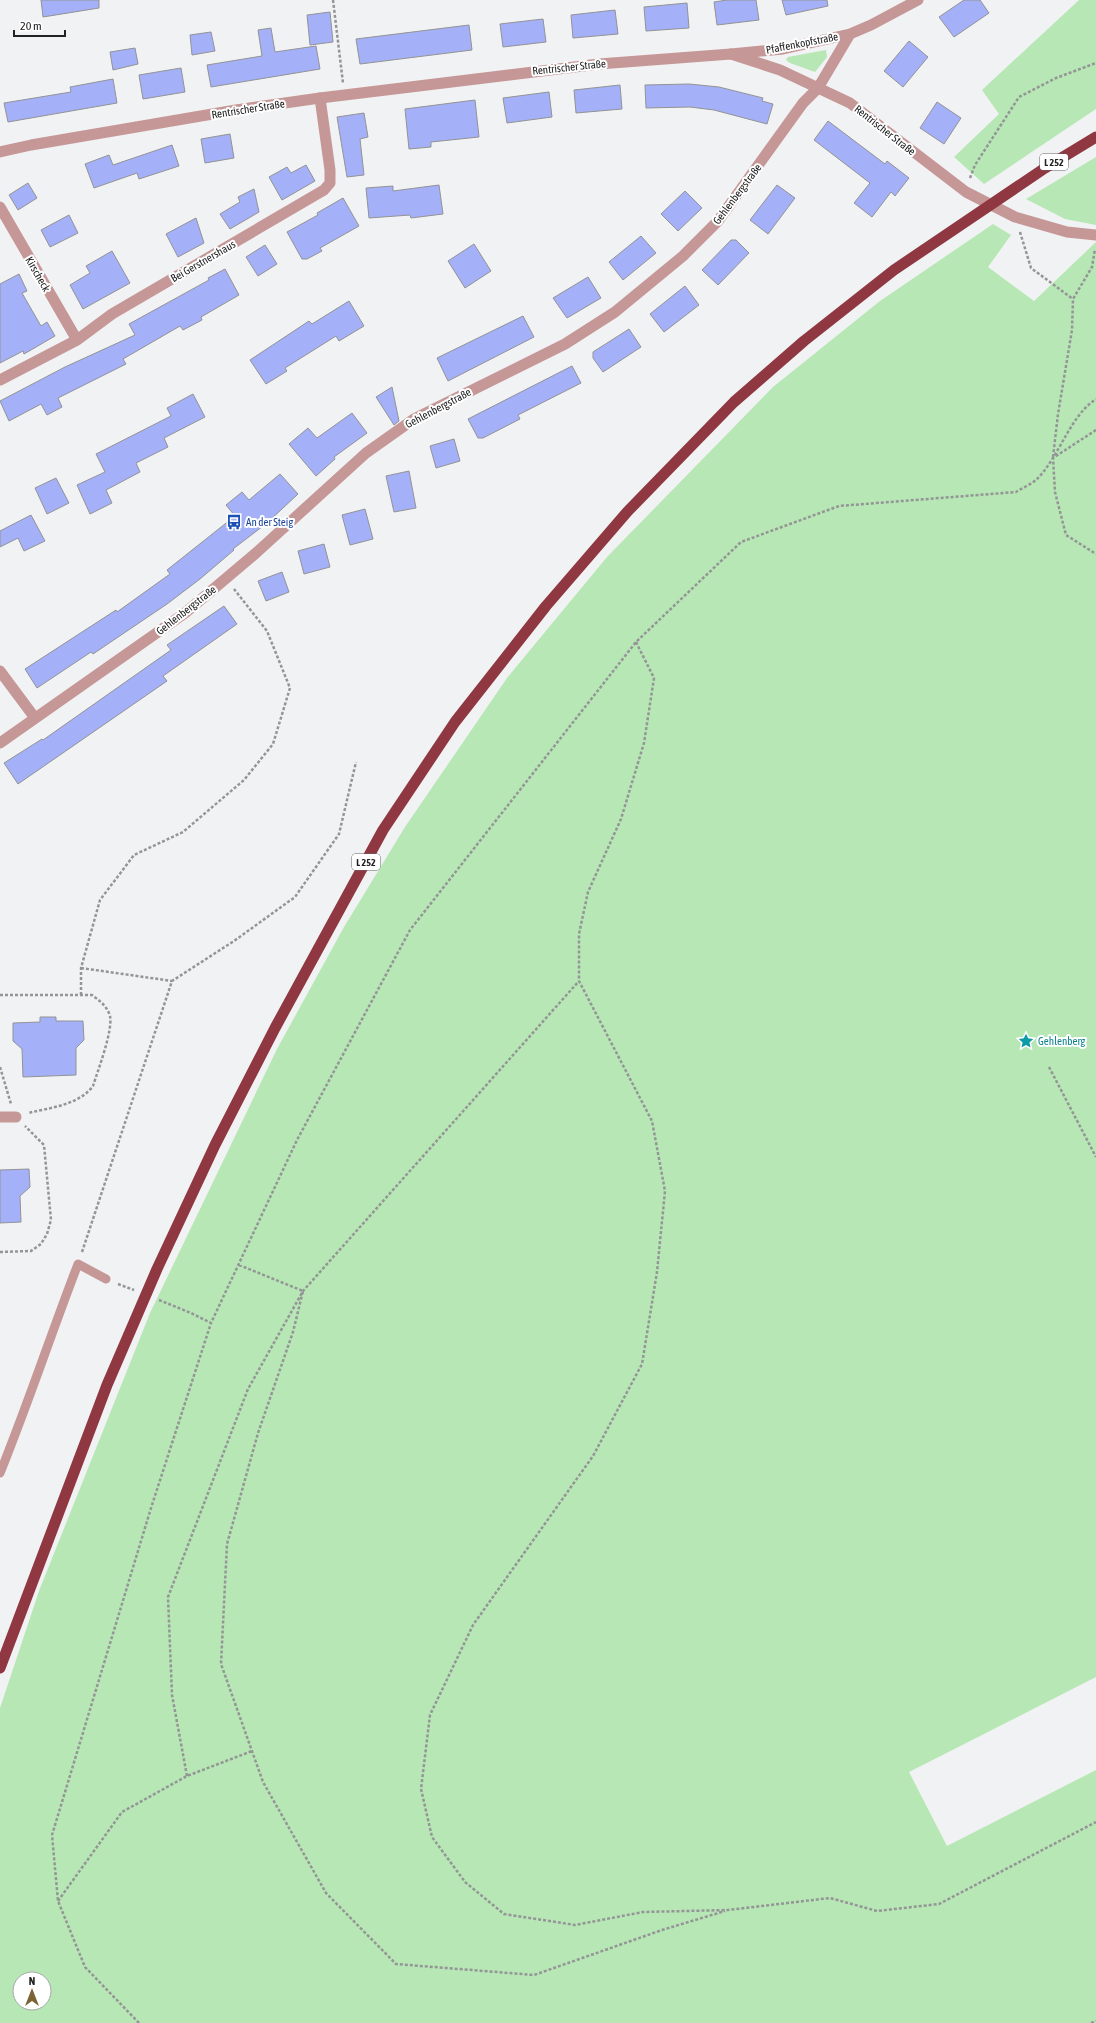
<svg xmlns="http://www.w3.org/2000/svg" width="1096" height="2023" font-family="'Asap Condensed',sans-serif">
<rect width="100%" height="100%" fill="#f1f2f3"/>
<!-- green -->
<path fill="#b7e7b4" fill-rule="evenodd" d="M1079 0H1096V109L984 184 954 157 999 114 982 90Z
M826 50 827 57 815 72 790 63 786 60 788 57Z
M1096 157V225L1065 219 1026 199Z
M993 224 1011 235 988 267 1034 301 1096 242V1677L909 1772 947 1846 1096 1770V2023H0V1708L39 1591 150 1313 277 1049 344 927 405 827 507 678 607 557 773 387 880 301ZM20 1979H44V2003H20Z"/>
<!-- building -->
<path fill="#a4b0f7" stroke="#939395" d="M41 0H99V8L43 17Z
M727 0H756L759 20 717 25 714 2Z
M782 0H827L828 6 786 15Z
M964 0H980L989 13 954 37 939 17Z
M687 3 689 28 646 31 644 7Z
M615 10 618 34 573 38 571 15Z
M330 12 333 42 310 45 307 15Z
M543 19 546 42 503 47 500 24Z
M469 25 472 50 360 64 356 39Z
M271 28 275 52 316 46 320 69 211 87 207 65 262 56 258 30Z
M211 32 215 51 192 55 190 35Z
M909 41 928 57 903 87 884 71Z
M135 48 138 64 113 70 110 52Z
M181 68 185 92 143 99 139 75Z
M113 79 117 103 8 122 4 103 71 92 70 87Z
M689 84 719 87 763 98 762 101 773 104 767 124 714 110 690 107 646 108 645 85Z
M620 85 622 109 576 113 574 90Z
M549 92 552 117 507 123 503 98Z
M475 100 479 137 431 142V147L409 149 405 109Z
M937 102 961 118 944 144 920 128Z
M364 113 368 137 360 139 364 175 347 177 337 117Z
M828 121 885 164 887 161 909 178 895 196 891 192 872 217 854 203 870 183 814 140Z
M230 134 234 158 205 163 201 139Z
M172 145 179 166 139 179 137 173 94 188 85 164 109 155 113 165Z
M306 165 315 181 282 200 269 177 287 167 291 173Z
M28 183 37 198 18 210 9 195Z
M439 185 443 214 411 218 410 215 369 218 366 188 393 186V191Z
M777 185 795 198 768 234 750 220Z
M254 189 259 212 230 229 220 214 240 202 238 197Z
M685 191 702 208 678 231 661 214Z
M343 198 359 226 320 248 322 251 307 259H302L287 232 318 215 317 213Z
M69 215 78 233 50 247 41 230Z
M196 218 204 243 178 257 166 234Z
M641 236 656 253 623 280 609 262Z
M731 240H736L749 253 718 285 702 270Z
M474 244 491 271 465 288 448 261Z
M265 245 277 264 258 276 246 257Z
M112 251 130 283 83 309 70 285 90 273 86 266Z
M225 269 239 295 201 317 202 320 183 330 180 326 123 359 126 364 58 398 62 407 47 415 41 404 9 421 0 401 65 367 135 335 129 324 209 280 208 278Z
M19 274 27 291 22 293 41 326 47 322 55 336 24 354 23 351 0 363V284Z
M588 277 601 298 567 318 553 298Z
M685 286 699 305 664 332 650 314Z
M349 301 364 326 339 341 336 336 285 368 287 371 266 384 250 360 309 321 312 324Z
M523 316 534 337 448 381 437 358Z
M629 329 641 347 603 372 593 358V352Z
M572 366 581 383 518 415 520 419 483 438H478L468 419Z
M392 387 399 421 394 425 376 397Z
M193 394 205 417 164 438 168 447 136 463 140 472 106 490 112 503 90 514 77 485 105 472 96 454 171 416 167 408Z
M352 413 367 433 334 457 335 459 316 476 289 444 308 428 317 438Z
M454 439 460 461 436 468 430 446Z
M409 471 416 508 394 512 386 476Z
M280 474 298 494 267 523 233 549 234 550 200 579 167 604 93 654 91 652 37 688 25 669 116 610 117 612 170 574 167 570 235 516 226 505 242 492 249 500Z
M56 478 69 503 47 514 35 488Z
M365 509 373 539 350 545 342 515Z
M31 515 45 541 24 551 18 538 0 547V531Z
M324 544 330 567 304 574 298 551Z
M282 572 289 592 266 601 258 581Z
M224 606 237 624 163 676 167 681 18 784 4 763 42 739 43 740 171 650 167 645Z
M40 1017H56V1021H83L84 1040 76 1048V1075L23 1077 22 1049 13 1041V1023L40 1022Z
M29 1169 30 1187 20 1196 21 1222 0 1223V1170Z"/>
<g fill="none" stroke-linecap="round" stroke-linejoin="round">
<!-- path -->
<path stroke="#949596" stroke-width="2.5" stroke-dasharray="3 2" stroke-linecap="butt" d="M333 0 343 83
M970 178 975 165 1019 97 1056 78 1096 63
M1020 232 1031 268 1073 299
M1096 430 1053 458 1055 492 1066 535 1096 554
M1053 457 1058 414 1072 330 1073 299 1092 267 1095 249
M636 642 654 678 644 743 621 819 588 892 579 934V981L652 1121 665 1191 657 1272 642 1364 593 1456 473 1625 430 1715 421 1789 432 1837 465 1882 504 1914 575 1925 643 1912 728 1910 830 1898 877 1911 939 1904 1096 1822
M81 968 172 981
M0 995H92C100 1001 107 1006 110 1016 113 1031 98 1070 93 1086 79 1105 49 1108 28 1113
M81 995V968L100 900 134 855 183 832 244 780 273 744 290 688 267 631 234 589
M0 1067 11 1104
M1049 1067 1096 1157
M0 1252 31 1251 41 1244 47 1234 51 1220 44 1145 25 1126
M82 1252 172 981 234 941 295 897 339 834 356 762
M239 1265 303 1291 293 1332 258 1433 227 1544 221 1664 263 1782 326 1893 396 1964 534 1975 662 1930 725 1911
M118 1284 134 1290
M159 1300 191 1313 211 1323 297 1140 410 930 636 642 741 542 839 506 1016 492C1022 488 1032 484 1037 479 1060 456 1069 417 1096 399
M187 1776 172 1695 168 1597 248 1389 303 1291 579 981
M58 1901 122 1812 187 1776 252 1751
M139 2023 85 1967 58 1901 52 1835 151 1508 211 1323
M1091 2023 1096 2021"/>
<!-- service -->
<path stroke="#c69797" stroke-width="9" d="M0 1473C28 1404 51 1334 78 1264L106 1279"/>
<!-- minor -->
<path stroke="#c69797" stroke-width="11" d="M731 54 783 49 850 34
M0 207 77 340
M0 380 77 340 112 314 324 190 330 183V170L320 98
M0 671 35 718
M0 743 185 613 256 553 366 453 414 419 565 344 615 312 683 256 718 221 803 103 818 88 850 34 871 25 918 0
M0 1117H16"/>
<!-- tertiary -->
<path stroke="#c69797" stroke-width="11" d="M0 152 31 145 236 110 320 98 599 64 731 54 780 70 850 103 966 192 1015 217 1067 232 1096 235"/>
<!-- trunk -->
<path stroke="#903841" stroke-width="11" d="M0 1668 107 1385 157 1269 215 1145 275 1028 383 830 455 722 546 606 628 511 734 402 804 341 894 270 1045 168 1096 137"/>
</g>
<!-- icons -->
<defs>
<g id="bus-bare" transform="scale(1.2)"><path d="M-5-6H5V4H4V6H2V4H-2V6H-4V4H-5ZM-3.5-4V0h7V-4ZM-3.5 1.2v1.5H-2V1.2ZM2 1.2v1.5H3.5V1.2Z" fill="#1a4fb4" stroke="#fff" stroke-width="2.5" paint-order="stroke"/></g>
<g id="sight-bare" transform="scale(1.2)"><path d="M0-6L1.8-2.2L6-1.7L2.9 1.2L3.7 5.4L0 3.3L-3.7 5.4L-2.9 1.2L-6-1.7L-1.8-2.2Z" fill="#0f9aa8" stroke="#fff" stroke-width="2.5" paint-order="stroke"/></g>
</defs>
<g fill-rule="evenodd">
<use href="#bus-bare" x="234" y="522"/>
<use href="#sight-bare" x="1026" y="1041"/>
</g>
<g text-anchor="middle" dominant-baseline="central" stroke-width="4" stroke-linejoin="round" paint-order="stroke">
<!-- shield labels -->
<g fill="#fff" stroke="#646465" stroke-width="1">
<rect x="1040" y="154" width="28" height="16" rx="3"/>
<rect x="352" y="854" width="28" height="16" rx="3"/>
</g>
<g font-size="10" font-weight="bold" fill="#222223">
<text x="1054" y="162">L 252</text>
<text x="366" y="862">L 252</text>
</g>
<!-- street labels -->
<g font-size="11" fill="#222223" stroke="#fff">
<text transform="translate(802 43) rotate(-11)">Pfaffenkopfstraße</text>
<text transform="translate(569 67) rotate(-6)">Rentrischer Straße</text>
<text transform="translate(248 109) rotate(-9)">Rentrischer Straße</text>
<text transform="translate(885 130) rotate(38)">Rentrischer Straße</text>
<text transform="translate(737 194) rotate(-53)">Gehlenbergstraße</text>
<text transform="translate(203 261) rotate(-30)">Bei Gerstnershaus</text>
<text transform="translate(38 274) rotate(60)">Kirscheck</text>
<text transform="translate(438 408) rotate(-28)">Gehlenbergstraße</text>
<text transform="translate(186 610) rotate(-38)">Gehlenbergstraße</text>
</g>
<!-- transit labels -->
<g font-size="11" fill="#164399" stroke="#fff" text-anchor="start">
<text x="246" y="522">An der Steig</text>
</g>
<!-- culture labels -->
<g font-size="11" fill="#0d838f" stroke="#fff" text-anchor="start">
<text x="1038" y="1041">Gehlenberg</text>
</g>
</g>
<!-- north arrow -->
<g transform="translate(32 1991)"><circle r="19" fill="#ffffff" stroke="#a7a7a7"/>
<path d="M0-3L7 15L0 10L-7 15Z" fill="#7d6234"/>
<text y="-6" font-size="11" font-weight="bold" text-anchor="middle" fill="#222223">N</text>
</g>
<!-- scale -->
<path d="M14 30v6h51v-6" fill="none" stroke="#222223" stroke-width="2"/>
<text x="20" y="30" font-size="12" fill="#222223" stroke="#ffffff" stroke-width="3" paint-order="stroke">20 m</text>
</svg>
